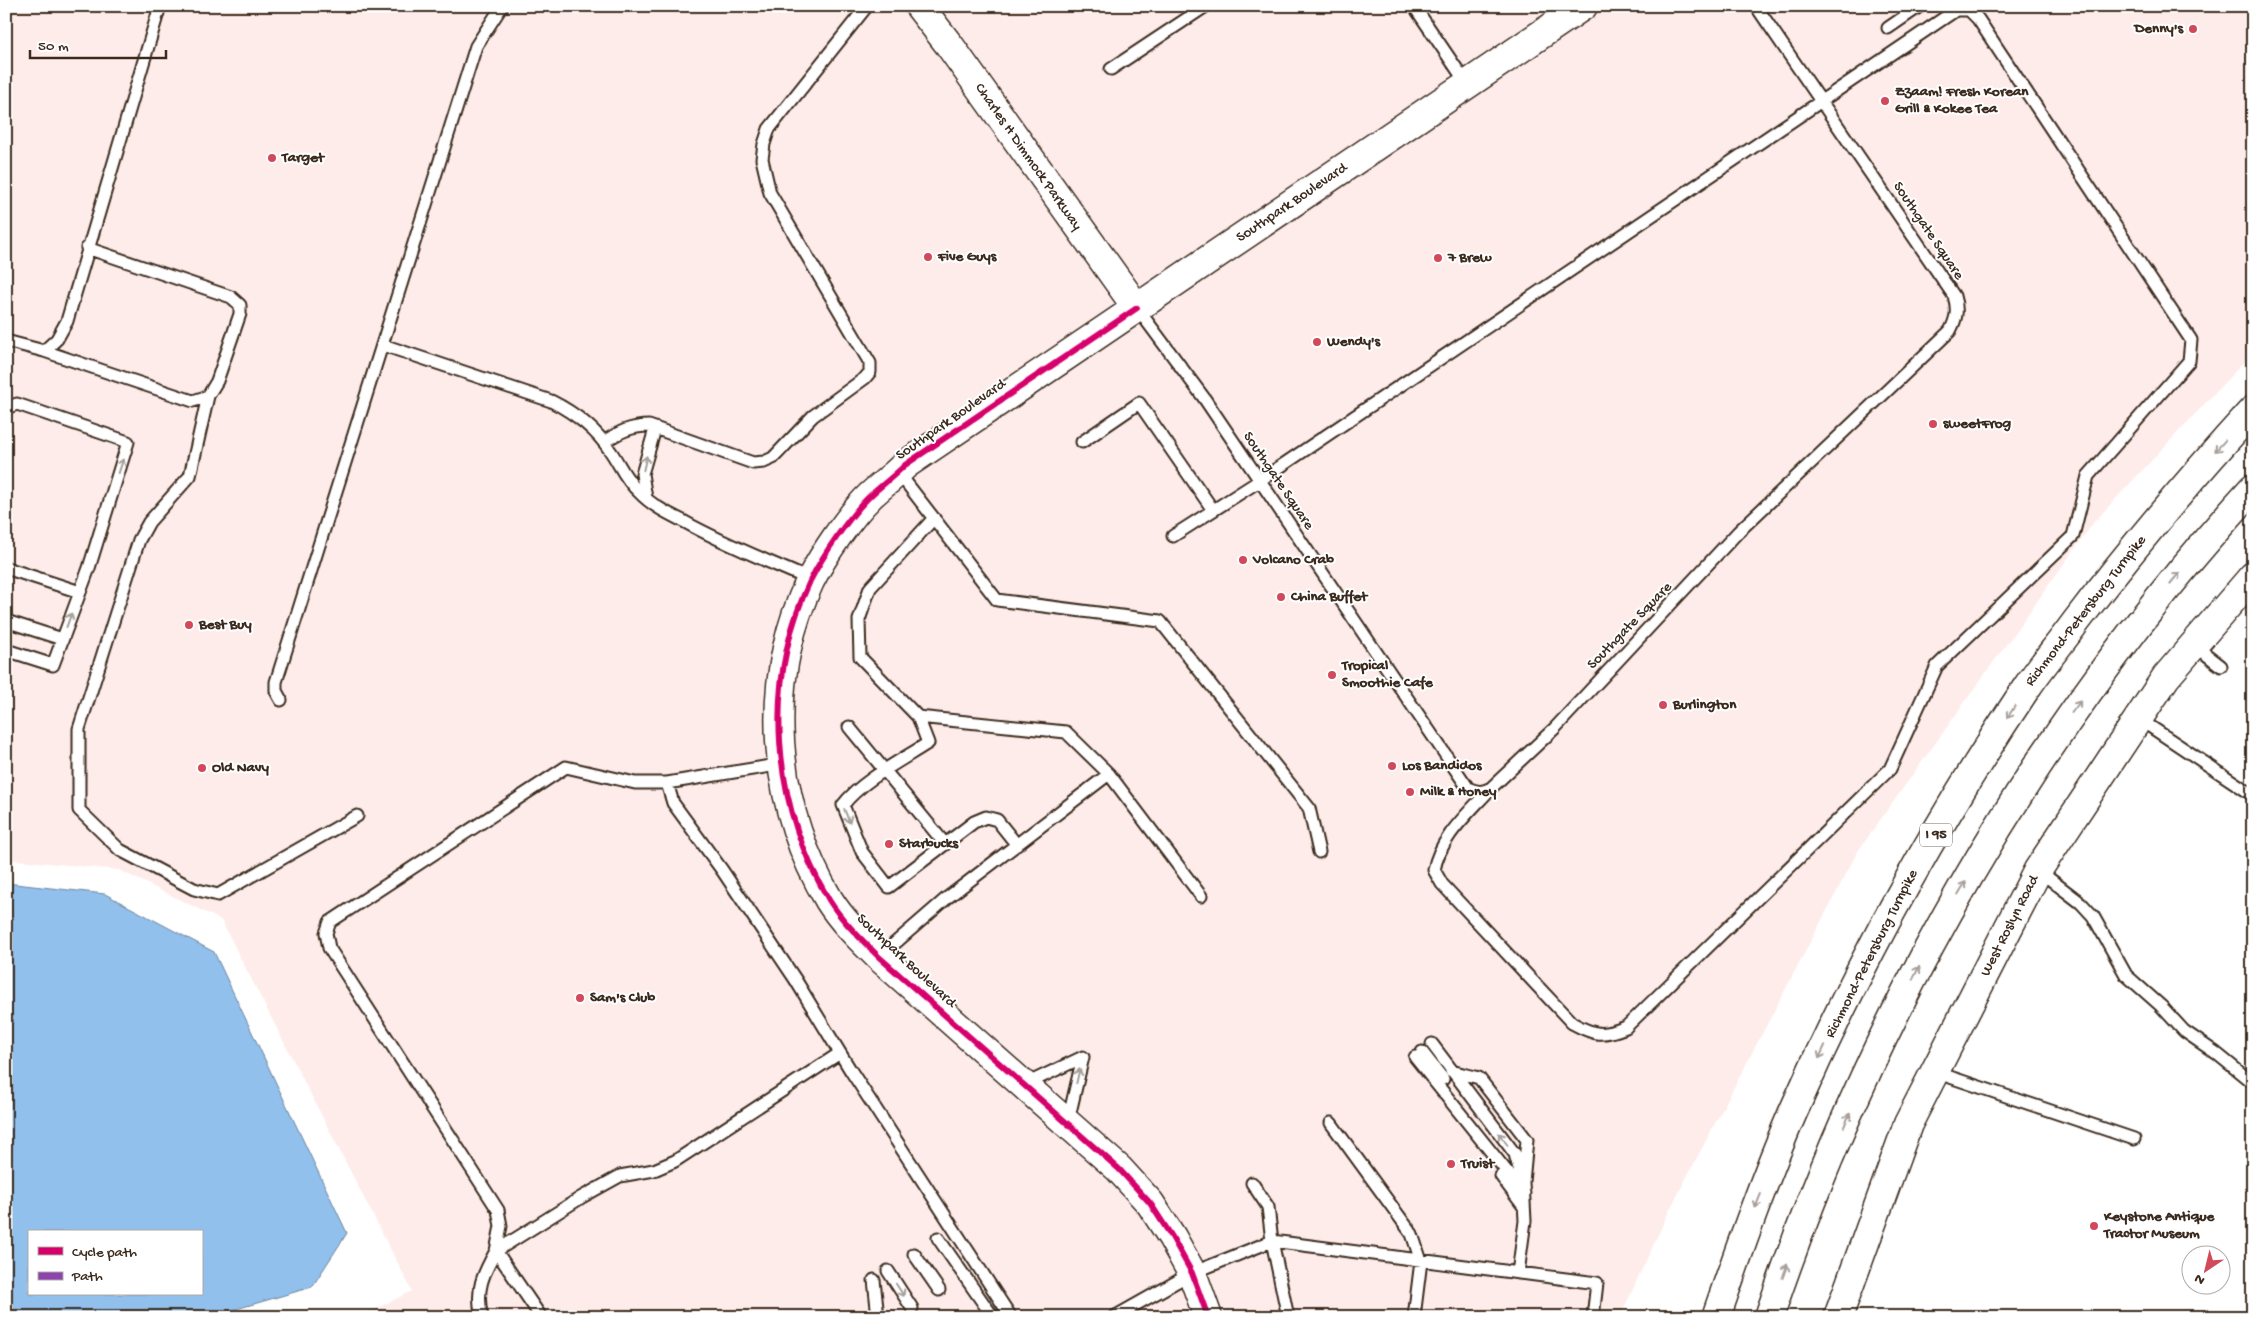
<svg xmlns="http://www.w3.org/2000/svg" width="2259" height="1323" font-family="'Gochi Hand',sans-serif">
<rect width="100%" height="100%" fill="#fff"/>
<filter id="ink" filterUnits="userSpaceOnUse"><feTurbulence type="fractalNoise" baseFrequency=".02" numOctaves="2"/><feDisplacementMap in="SourceGraphic" scale="10" xChannelSelector="R" yChannelSelector="G"/><feConvolveMatrix kernelMatrix="1 2 1 2 8 2 1 2 1" color-interpolation-filters="sRGB"/></filter>
<g filter="url(#ink)">
<!-- built -->
<path fill="#feecea" d="M6 6H2253V352L2094 522 1858 851 1669 1211 1620 1317H359L412 1291 221 920 119 870 6 859Z"/>
<!-- water -->
<path fill="#91c0ec" stroke="#6f849a" fill-rule="evenodd" d="M6 883 105 894 214 952 347 1233 312 1287 209 1317H6ZM29 1232H201V1294H29Z"/>
<g fill="none" stroke-linecap="round" stroke-linejoin="round">
<!-- lane casing -->
<g stroke="#3b2a1e" stroke-width="15">
<path id="lane" d="M1414 6 1467 84
M1888 28 1920 6
M1111 69 1206 6
M1137 308 1204 398 1468 788C1477 792 1482 793 1491 788L1555 728 1738 532 1950 331C1957 318 1958 309 1954 296L1756 6
M6 341 44 351 57 339 67 321 160 6
M383 345 551 401C575 413 596 429 611 452 620 465 626 481 639 492 651 505 667 513 683 521 724 544 768 561 811 580
M44 351 193 401 208 396 217 381 240 314V305L231 297 87 248
M208 396 190 476 149 522 139 540 79 729V810L120 850 194 889 218 895 357 816
M6 408 17 404 128 442 89 568 53 665 6 650
M604 442C619 432 631 426 649 426L753 463 764 462 773 458 813 416 865 378 870 372V363L770 193 762 159 764 144 769 129 867 6
M1082 442 1139 403 1213 510
M898 472 997 600 1160 621 1309 808 1319 852
M646 498 642 474 655 429
M934 518 870 588 859 620 860 657 918 717 1066 732 1109 774 1201 896
M1173 536 1259 481 1956 10H1969L1978 19 2191 340 2189 361 2088 476 2073 536 1937 666 1890 769 1626 1027C1602 1037 1594 1035 1572 1023L1442 884 1434 870C1440 837 1469 813 1491 788
M6 568 80 592
M6 621 62 639
M2194 645 2221 666
M281 700 276 691V682L476 46 502 6
M918 717 928 743C902 760 861 781 843 805L862 852 889 887 974 822 986 817 997 820 1017 845
M2139 719 2253 795
M849 727 945 844
M667 783 673 803 722 870 795 979 851 1071 1011 1317
M2038 870 2081 903 2093 916 2126 975 2161 1006 2184 1031 2216 1053 2248 1079
M879 957 947 898 1109 774
M1432 1044 1515 1154 1521 1176
M1422 1052 1443 1079
M1415 1057 1524 1193
M1451 1071 1479 1078 1527 1140 1523 1182 1525 1221 1518 1273
M1935 1072 2134 1139
M1024 1085 1083 1057 1068 1121
M1331 1123 1412 1234 1421 1261 1414 1317
M1501 1176 1524 1207
M938 1238 993 1317
M496 1251 501 1226 498 1210 329 948 326 933 330 922 566 767 635 783H667L783 764
M496 1251 582 1197 620 1176 654 1170 675 1161 840 1053
M914 1254 939 1290
M888 1271 912 1308
M874 1280 878 1317
M482 1317C475 1290 483 1274 496 1251L541 1317
M1114 1317 1192 1273 1272 1241 1268 1207 1252 1183
M1288 1317 1272 1241 1597 1283 1593 1317"/>
</g>
<!-- secondary casing -->
<g stroke="#3b2a1e" stroke-width="31">
<path id="secondary" d="M919 6 950 46 1137 308
M1208 1317 1192 1273 1172 1237 1150 1203 1119 1169 879 957C861 939 842 921 829 900 772 804 762 683 810 581 823 555 850 515 871 495 882 485 894 476 905 465L1583 6
M1838 1317 1908 1124 2038 870 2166 677 2253 576"/>
</g>
<!-- highway casing -->
<g stroke="#3b2a1e" stroke-width="31">
<path id="highway" d="M1716 1317C1740 1248 1764 1179 1793 1112 1858 965 1937 821 2027 687 2042 665 2059 645 2075 623 2131 549 2190 479 2253 410
M1769 1317C1872 1012 2036 726 2253 488"/>
</g>
<!-- lane -->
<use href="#lane" stroke="#fff" stroke-width="11"/>
<!-- secondary -->
<use href="#secondary" stroke="#fff" stroke-width="28"/>
<!-- highway -->
<use href="#highway" stroke="#fff" stroke-width="28"/>
<!-- quiet -->
<path stroke="#8e44ad" stroke-width="5" stroke-dasharray="10 5" stroke-linecap="butt" d="M2248 1079 2253 1082"/>
<!-- cycleway casing -->
<g stroke="#fff" stroke-width="9">
<path id="cycleway" d="M1137 308 905 465C894 476 882 485 871 495 850 515 823 555 810 581 762 683 772 804 829 900 842 921 861 939 879 957L1119 1169 1150 1203 1172 1237 1192 1273 1208 1317"/>
</g>
<!-- cycleway -->
<use href="#cycleway" stroke="#d6006c" stroke-width="6"/>
</g>
<!-- one-way arrows -->
<defs><path id="oneway-shaft" d="M-6 0H5M1.5-3L5.5 0L1.5 3" fill="none" stroke-width="1.6" stroke-linecap="round" stroke-linejoin="round" transform="scale(1.25)"/></defs>
<g stroke="#a79f9a">
<use href="#oneway-shaft" transform="translate(2220 446) rotate(132)"/>
<use href="#oneway-shaft" transform="translate(645 463) rotate(-77)"/>
<use href="#oneway-shaft" transform="translate(121 466) rotate(-72)"/>
<use href="#oneway-shaft" transform="translate(2175 578) rotate(-50)"/>
<use href="#oneway-shaft" transform="translate(69 620) rotate(-70)"/>
<use href="#oneway-shaft" transform="translate(2076 707) rotate(-53)"/>
<use href="#oneway-shaft" transform="translate(2011 712) rotate(123)"/>
<use href="#oneway-shaft" transform="translate(847 816) rotate(68)"/>
<use href="#oneway-shaft" transform="translate(1962 888) rotate(-59)"/>
<use href="#oneway-shaft" transform="translate(1916 973) rotate(-63)"/>
<use href="#oneway-shaft" transform="translate(1822 1052) rotate(115)"/>
<use href="#oneway-shaft" transform="translate(1078 1076) rotate(-77)"/>
<use href="#oneway-shaft" transform="translate(1847 1120) rotate(-66)"/>
<use href="#oneway-shaft" transform="translate(1503 1139) rotate(-127)"/>
<use href="#oneway-shaft" transform="translate(1758 1201) rotate(112)"/>
<use href="#oneway-shaft" transform="translate(1785 1271) rotate(-70)"/>
<use href="#oneway-shaft" transform="translate(900 1290) rotate(57)"/>
</g>
</g>
<!-- markers -->
<g fill="#d1495b" stroke="#fff" stroke-width="2">
<circle cx="2193" cy="29" r="5"/>
<circle cx="1885" cy="101" r="5"/>
<circle cx="272" cy="158" r="5"/>
<circle cx="928" cy="257" r="5"/>
<circle cx="1438" cy="258" r="5"/>
<circle cx="1317" cy="342" r="5"/>
<circle cx="1933" cy="424" r="5"/>
<circle cx="1243" cy="560" r="5"/>
<circle cx="1281" cy="597" r="5"/>
<circle cx="189" cy="625" r="5"/>
<circle cx="1332" cy="675" r="5"/>
<circle cx="1663" cy="705" r="5"/>
<circle cx="1392" cy="766" r="5"/>
<circle cx="202" cy="768" r="5"/>
<circle cx="1410" cy="792" r="5"/>
<circle cx="889" cy="844" r="5"/>
<circle cx="580" cy="998" r="5"/>
<circle cx="1451" cy="1164" r="5"/>
<circle cx="2094" cy="1226" r="5"/>
</g>
<g text-anchor="middle" dominant-baseline="central" stroke-width="4" stroke-linejoin="round" paint-order="stroke">
<!-- shield labels -->
<rect fill="#fff" stroke="#766a62" stroke-width="1" x="1920" y="823.5" width="32" height="23" rx="4"/>
<g font-size="14" font-weight="bold" fill="#3b2a1e">
<text x="1936" y="835">I 95</text>
</g>
<!-- poi labels -->
<g font-size="15" font-weight="bold" fill="#3b2a1e" stroke="#fff" text-anchor="start">
<text x="2183" y="29" text-anchor="end">Denny's</text>
<text x="1895" y="92">Zzaam! Fresh Korean<tspan x="1895" dy="17">Grill &amp; Kokee Tea</tspan></text>
<text x="282" y="158">Target</text>
<text x="938" y="257">Five Guys</text>
<text x="1448" y="258">7 Brew</text>
<text x="1327" y="342">Wendy's</text>
<text x="1943" y="424">sweetFrog</text>
<text x="1253" y="560">Volcano Crab</text>
<text x="1291" y="597">China Buffet</text>
<text x="199" y="625">Best Buy</text>
<text x="1342" y="666">Tropical<tspan x="1342" dy="17">Smoothie Cafe</tspan></text>
<text x="1673" y="705">Burlington</text>
<text x="1402" y="766">Los Bandidos</text>
<text x="212" y="768">Old Navy</text>
<text x="1420" y="792">Milk &amp; Honey</text>
<text x="899" y="844">Starbucks</text>
<text x="590" y="998">Sam's Club</text>
<text x="1461" y="1164">Truist</text>
<text x="2104" y="1217">Keystone Antique<tspan x="2104" dy="17">Tractor Museum</tspan></text>
</g>
<!-- street labels -->
<g font-size="15" fill="#3b2a1e" stroke="#fff">
<text transform="translate(1028 157) rotate(55)">Charles H Dimmock Parkway</text>
<text transform="translate(1292 203) rotate(-34)">Southpark Boulevard</text>
<text transform="translate(1928 231) rotate(56)">Southgate Square</text>
<text transform="translate(951 420) rotate(-35)">Southpark Boulevard</text>
<text transform="translate(1278 481) rotate(56)">Southgate Square</text>
<text transform="translate(2086 611) rotate(-52)">Richmond-Petersburg Turnpike</text>
<text transform="translate(1630 626) rotate(-46)">Southgate Square</text>
<text transform="translate(2010 926) rotate(-63)">West Roslyn Road</text>
<text transform="translate(1872 954) rotate(-63)">Richmond-Petersburg Turnpike</text>
<text transform="translate(906 961) rotate(43)">Southpark Boulevard</text>
</g>
</g>
<!-- margin -->
<rect width="2259" height="1323" fill="none" stroke="#fff" stroke-width="25"/>
<rect x="12" y="12" width="2234" height="1298" fill="none" stroke="#3b2a1e" stroke-width="2" filter="url(#ink)"/>
<!-- legend -->
<rect x="28" y="1230" width="175" height="65" fill="#ffffff" stroke="#b1aaa5"/>
<rect x="38" y="1247" width="25" height="8" fill="#d6006c" stroke="#b1aaa5"/>
<text x="72" y="1256" font-size="15" fill="#3b2a1e">Cycle path</text>
<rect x="38" y="1272" width="25" height="8" fill="#8e44ad" stroke="#b1aaa5"/>
<text x="72" y="1280" font-size="15" fill="#3b2a1e">Path</text>
<!-- north arrow -->
<g transform="translate(2206 1270) rotate(215)"><circle r="24" fill="#ffffff" stroke="#b1aaa5"/>
<path d="M0-4L9 19L0 12L-9 19Z" fill="#d1495b"/>
<text y="-8" font-size="14" font-weight="bold" text-anchor="middle" fill="#3b2a1e">N</text>
</g>
<!-- scale -->
<path d="M30 50v8h136v-8" fill="none" stroke="#3b2a1e" stroke-width="2.5"/>
<text x="38" y="50" font-size="15" fill="#3b2a1e" stroke="#ffffff" stroke-width="4" paint-order="stroke">50 m</text>
</svg>
